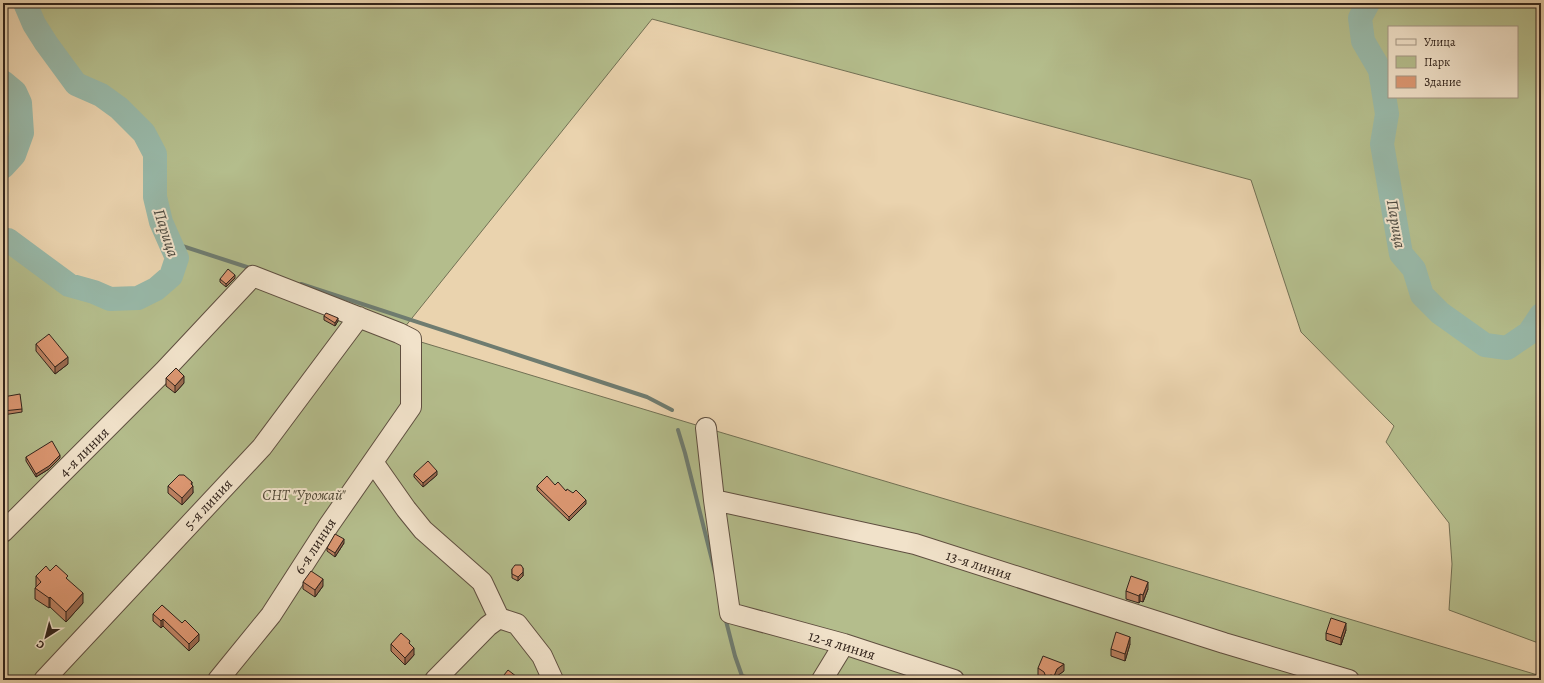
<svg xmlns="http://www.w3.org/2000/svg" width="1544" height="683" font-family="Alegreya,serif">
<rect width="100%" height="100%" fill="#ead3ae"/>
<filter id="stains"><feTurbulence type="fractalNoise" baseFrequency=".005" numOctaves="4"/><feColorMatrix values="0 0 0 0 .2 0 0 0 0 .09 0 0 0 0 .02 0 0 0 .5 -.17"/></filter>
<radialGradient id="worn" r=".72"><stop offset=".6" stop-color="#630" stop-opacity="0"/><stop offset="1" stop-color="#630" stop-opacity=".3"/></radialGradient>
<!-- green -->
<path fill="#b4bd8c" stroke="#727054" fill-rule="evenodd" d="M25 3H1541V31L1539 50 1541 53V644L1449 610 1452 564 1449 523 1386 442 1394 426 1301 332 1251 180 652 19 400 333 411 339 706 428 1541 676V680H3V240H8L69 285 94 292 110 299 138 298 156 289 171 276 177 258 161 222 155 197V154L144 133 119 108 101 95 76 84 46 43 34 24ZM1389 27H1517V97H1389Z
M3 82 15 92 20 103 22 133 14 155 3 167Z"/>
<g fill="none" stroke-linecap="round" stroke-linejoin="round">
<!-- stream -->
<path stroke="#6f7c70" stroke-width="4" d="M170 242 253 269
M301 284 647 397 672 410
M678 430 685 453 715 572
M725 617 735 656 742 676 756 680"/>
<!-- river -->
<path stroke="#98b8a8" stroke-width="24" d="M1368 3 1360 18 1363 41 1380 70 1387 114 1382 144 1401 254 1414 269 1422 295 1440 313 1485 345 1507 348 1529 333 1541 315
M3 82 15 92 20 103 22 133 14 155 3 167
M3 240H8L69 285 94 292 110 299 138 298 156 289 171 276 177 258 161 222 155 197V154L144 133 119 108 101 95 76 84 46 43 34 24 25 3"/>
<!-- minor casing -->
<g stroke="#5f4f40" stroke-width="22">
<path id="minor" d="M706 428 714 500
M373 462 406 509 423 530 482 582 499 618
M3 532 164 371 253 276 399 333 411 339V407L329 525 271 615 218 680
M44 680 262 447 359 317
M435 680 488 626 499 618 517 624 542 656 553 680
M822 680 844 644
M954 680 844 644 730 613 714 500 915 544 1224 643 1349 680"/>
</g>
<!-- minor -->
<use href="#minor" stroke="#f1e2ca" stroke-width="20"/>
</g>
<!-- wall -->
<path fill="#bd8262" stroke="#31231b" d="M235 278 226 287 220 282V279Z
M324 316 338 321 335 326 324 320Z
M36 344 68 364 55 374 36 351Z
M166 378 184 383 175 393 166 386Z
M3 397 22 409V412L3 415Z
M26 457 60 458 49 469 36 477 26 461Z
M414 474 437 475 423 487 414 477Z
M192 485 193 493 182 505 168 493V486Z
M555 485 566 491 586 504 569 521 537 490V486Z
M344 543 335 557 327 551V548Z
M523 568V576L518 581 512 578V569Z
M50 571 68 580 83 603 66 622 50 607 49 608 35 599V588L36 587V576Z
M303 582 323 586 315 597 303 589Z
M1148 589 1143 602 1140 601 1139 603 1126 599V591Z
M162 605 199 641 189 651 163 626 161 628 153 621V614Z
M1346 630 1341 645 1326 640V633Z
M391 644H410L414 655 405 665 391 651Z
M1130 644 1125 661 1111 656V649Z
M1038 668 1064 671 1057 676 1055 680H1045L1038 676Z"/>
<!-- shaded-wall -->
<path fill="#9a6a50" stroke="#31231b" d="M235 275V278L226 287V284Z
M338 318V321L335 326V323Z
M68 357V364L55 374V367Z
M184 376V383L175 393V386Z
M60 455V458L49 469 36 477V474Z
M437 471V475L423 487V483Z
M192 482V487L193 486V493L182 505V498Z
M586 500V504L569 521V517Z
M344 539V543L335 557V553Z
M523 572V576L518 581V577Z
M323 579V586L315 597V590Z
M1148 582V589L1143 602V595Z
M83 593V603L66 622V612Z
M1140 594V601L1139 603V596Z
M50 597V607L49 608V598Z
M163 619V626L161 628V621Z
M1346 623V630L1341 645V638Z
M199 634V641L189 651V644Z
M1130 637V644L1125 661V654Z
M414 648V655L405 665V658Z
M1064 664V671L1057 676 1055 680H1054V676L1057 669Z
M1051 675V680H1046V677Z"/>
<!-- building -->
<path fill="#dc9772" stroke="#31231b" d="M228 269 235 275 226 284 220 279Z
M326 313 338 318 335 323 324 316Z
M49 334 68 357 55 367 36 344Z
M176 368 184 376 175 386 166 378Z
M20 394 22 409 3 411V397Z
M52 441 60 455 49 466 36 474 26 457Z
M428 461 437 471 423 483 414 474Z
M179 475H184L192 482 191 484 193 486 182 498 168 486Z
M547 476 555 485 558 482 566 491 567 489 573 493 576 490 586 500 569 517 537 486Z
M335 534 344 539 335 553 327 548Z
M56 565 68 576 66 578 83 593 66 612 50 597 49 598 35 588 41 582 36 576 46 566 50 571Z
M515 565H521L523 568V572L518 577 512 574V569Z
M311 571 323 579 315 590 303 582Z
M1131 576 1148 582 1143 595 1140 594 1139 596 1126 591Z
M162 605 182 623 185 620 199 634 189 644 163 619 161 621 153 614Z
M1331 618 1346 623 1341 638 1326 633Z
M1116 632 1130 637 1125 654 1111 649Z
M401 633 410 641 409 643 414 648 405 658 391 644Z
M1043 656 1064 664 1057 669 1054 676 1051 675 1046 677 1044 672 1038 668Z
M508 670 521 680H500Z"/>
<g text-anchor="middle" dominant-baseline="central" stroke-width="4" stroke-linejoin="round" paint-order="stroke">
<!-- street labels -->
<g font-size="15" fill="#31231b" stroke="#f1e2ca">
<text transform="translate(84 452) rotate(-45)">4-я линия</text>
<text transform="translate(208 504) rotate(-47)">5-я линия</text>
<text transform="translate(315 546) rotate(-57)">6-я линия</text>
<text transform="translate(979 565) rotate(18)">13-я линия</text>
<text transform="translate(842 645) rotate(17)">12-я линия</text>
</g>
<!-- park labels -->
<g font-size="15" font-style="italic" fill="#524a37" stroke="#f1e2ca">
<text x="304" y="495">СНТ "Урожай"</text>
</g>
<!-- water labels -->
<g font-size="16" font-style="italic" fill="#4b483e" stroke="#f1e2ca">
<text transform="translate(1396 224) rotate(80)">Парица</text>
<text transform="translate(166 233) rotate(72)">Парица</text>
</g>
</g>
<!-- margin -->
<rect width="1544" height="683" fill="none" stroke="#ead3ae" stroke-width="16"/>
<rect x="4" y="4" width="1536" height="675" fill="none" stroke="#31231b" stroke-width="2"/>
<rect x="8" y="8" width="1528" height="667" fill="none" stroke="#31231b"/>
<!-- legend -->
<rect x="1388" y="26" width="130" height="72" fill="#f1e2ca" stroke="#a49684"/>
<rect x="1396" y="39" width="20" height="6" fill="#f1e2ca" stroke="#a49684"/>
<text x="1424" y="46" font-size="12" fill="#31231b">Улица</text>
<rect x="1396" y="56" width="20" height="12" fill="#b4bd8c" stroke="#a49684"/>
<text x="1424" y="66" font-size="12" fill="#31231b">Парк</text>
<rect x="1396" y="76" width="20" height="12" fill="#dc9772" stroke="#a49684"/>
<text x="1424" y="86" font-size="12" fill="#31231b">Здание</text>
<!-- north arrow -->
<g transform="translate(46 637) rotate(216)" stroke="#f1e2ca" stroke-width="3" paint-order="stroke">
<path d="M0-3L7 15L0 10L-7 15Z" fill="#31231b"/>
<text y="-6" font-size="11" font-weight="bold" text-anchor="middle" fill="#31231b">С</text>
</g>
<rect width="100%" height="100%" filter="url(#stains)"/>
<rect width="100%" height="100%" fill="url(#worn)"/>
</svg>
